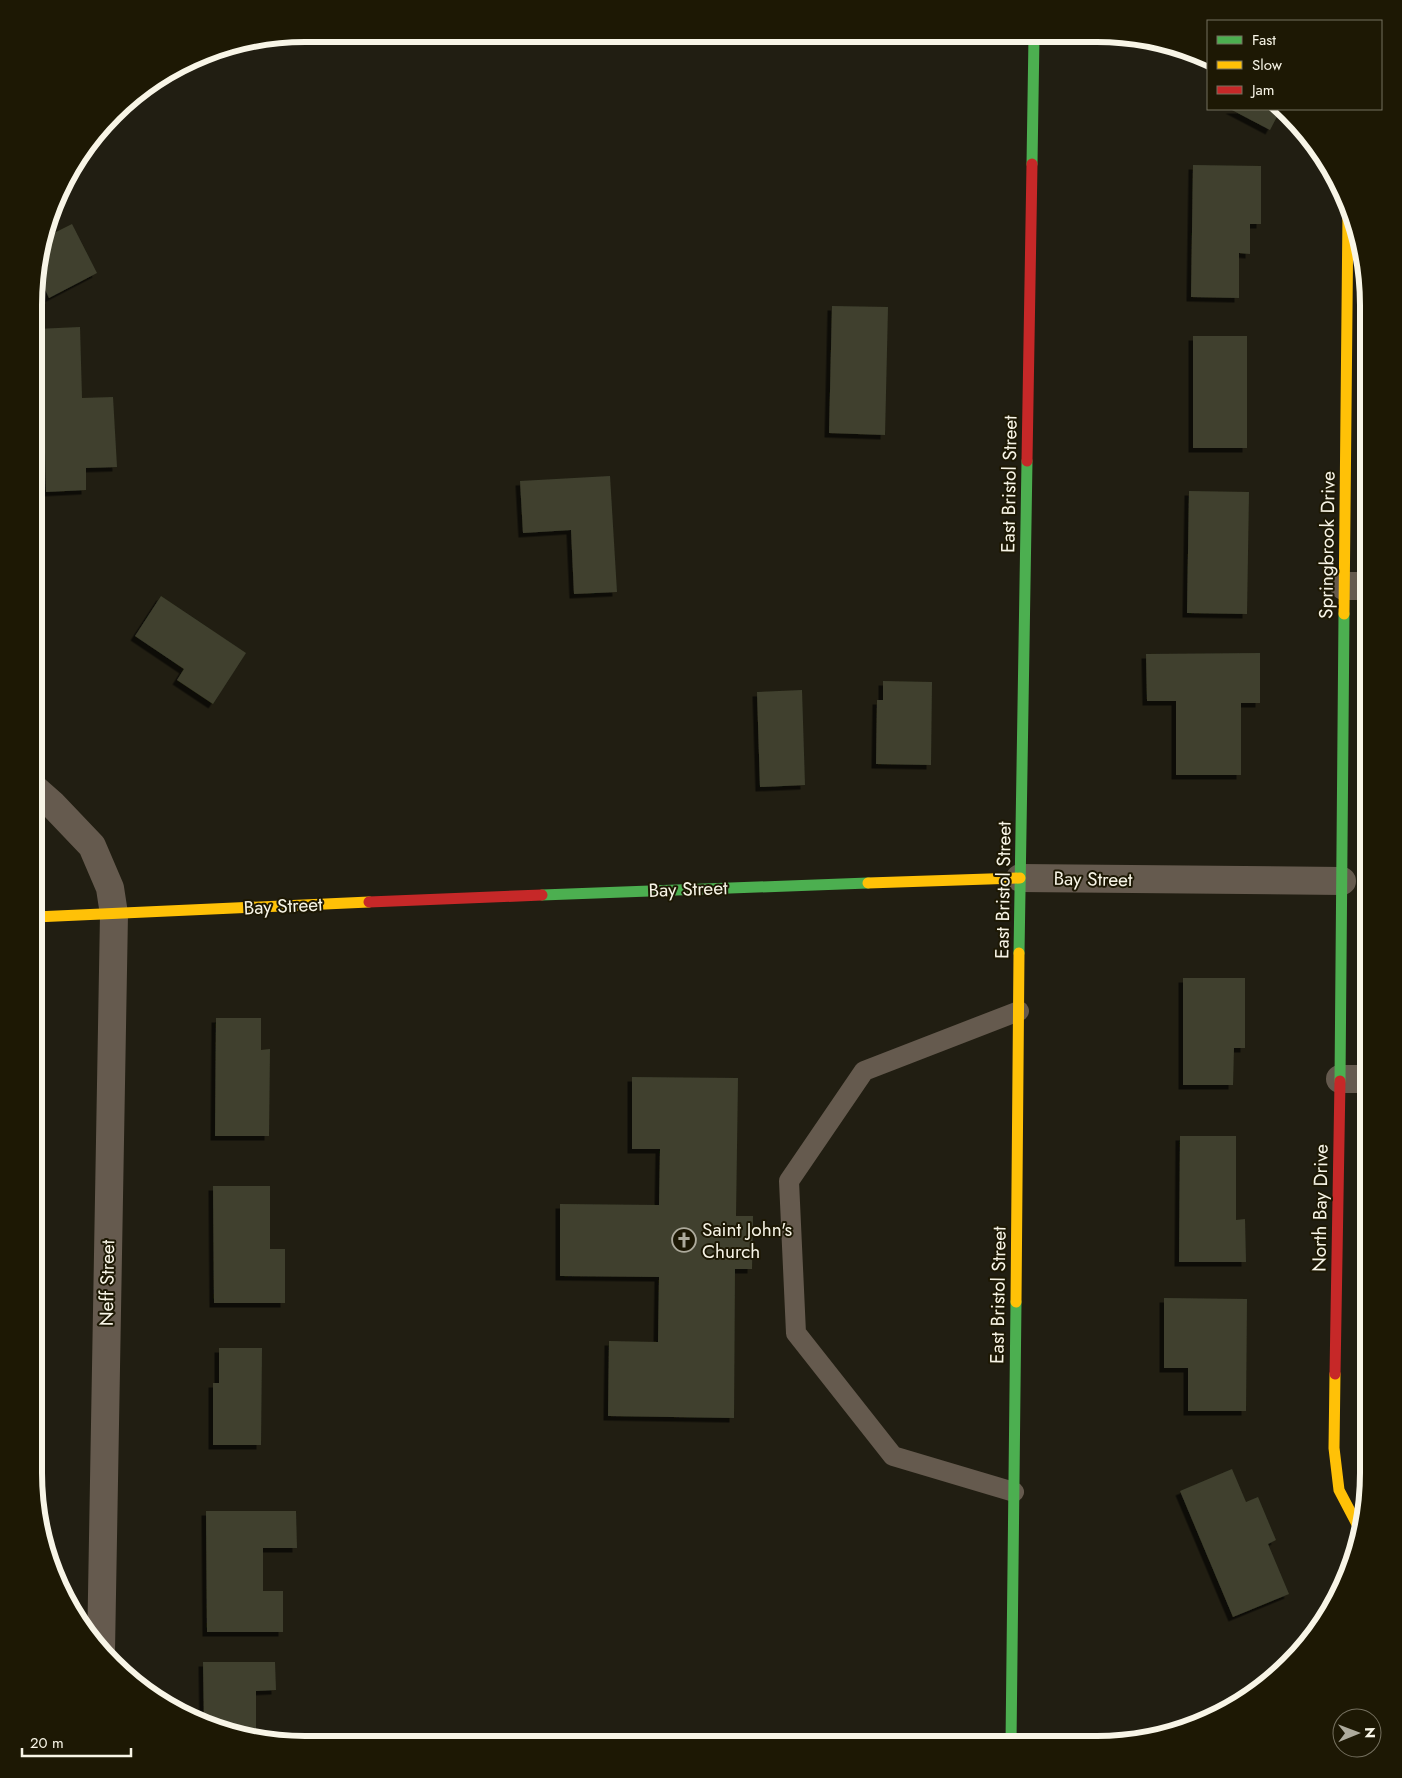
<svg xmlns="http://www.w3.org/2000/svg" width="1402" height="1778" font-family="Jost,sans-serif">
<defs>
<filter id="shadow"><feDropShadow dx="-4.5" dy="4.5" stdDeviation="0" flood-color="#0009"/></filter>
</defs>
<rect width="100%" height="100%" fill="#211e12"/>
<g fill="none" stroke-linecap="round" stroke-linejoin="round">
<!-- stream -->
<path stroke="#084421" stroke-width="11" d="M545 34 553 36 557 34"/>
</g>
<!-- building -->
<path fill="#3f402e" filter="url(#shadow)" d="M1230 109H1281L1270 130Z
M1193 165 1261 166V224H1250V254L1239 253V298L1191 297Z
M72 224 97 273 49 298 36 270 48 236Z
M832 306 888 307 885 435 829 433Z
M80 327 82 398 113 397 117 467 86 468V490L46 492 45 453 36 454V368H38L36 329Z
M1193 336H1247V448H1193Z
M610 476 617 592 574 594 571 530 523 533 520 481Z
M1189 491 1249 492 1247 614 1187 613Z
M161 596 246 653 213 704 177 680 184 669 135 636Z
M1260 653V703H1241V775H1176V701H1147L1146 654Z
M883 681 932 682 931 765 876 764 877 700H883Z
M802 690 805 785 760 787 757 692Z
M1183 978H1245V1048H1234L1233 1085H1183Z
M216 1018H261V1050L270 1049 269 1136H215Z
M632 1077 738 1078 736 1216H753L752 1269H735L734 1418 608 1416 609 1341 658 1342 659 1277 560 1276V1204L659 1205 660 1149H632Z
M1180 1136H1236V1220L1245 1219 1246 1262H1179Z
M213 1186H270V1249H285V1303H214Z
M1164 1298 1247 1299 1246 1411H1188V1368H1164Z
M219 1348H262L261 1445H213V1383H219Z
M1232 1469 1246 1502 1258 1497 1276 1540 1268 1544 1289 1594 1233 1617 1180 1491Z
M206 1511H296L297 1548H263V1591H283V1632H207Z
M203 1662H275L276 1690 256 1691V1737L219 1730 204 1723Z"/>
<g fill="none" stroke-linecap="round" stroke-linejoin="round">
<!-- lane -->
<path stroke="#655a4e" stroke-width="20" d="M1014 1492 893 1456 796 1333 789 1181 864 1071 1019 1011"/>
<!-- street -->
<path stroke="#655a4e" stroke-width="28" d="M1344 586H1368
M35 789 52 804 92 846 110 888 114 914 101 1651
M1020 878 1342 881
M1340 1079H1368"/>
<!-- fast -->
<path stroke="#4caf50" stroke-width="11" d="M1032 164 1034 36
M542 895 868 883
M1019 953 1027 461
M1340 1081 1344 614
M1011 1744 1016 1302"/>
<!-- slow -->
<path stroke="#ffc107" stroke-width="11" d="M1344 614 1348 210
M868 883 1020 878
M35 917 369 902
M1016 1302 1019 953
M1335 1374 1334 1448 1339 1490 1360 1530"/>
<!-- jam -->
<path stroke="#c62828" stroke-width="11" d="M1027 461 1032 164
M369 902 542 895
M1335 1374 1340 1081"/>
</g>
<!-- icons -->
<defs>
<g id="church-ring" transform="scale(1.25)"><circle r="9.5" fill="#1d1804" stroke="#adaa9c" stroke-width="1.5"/><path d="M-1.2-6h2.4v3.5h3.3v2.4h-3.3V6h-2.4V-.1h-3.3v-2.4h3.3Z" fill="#adaa9c"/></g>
</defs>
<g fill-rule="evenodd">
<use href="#church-ring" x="684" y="1240"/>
</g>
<g text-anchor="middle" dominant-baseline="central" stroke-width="4" stroke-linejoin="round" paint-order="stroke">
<!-- street labels -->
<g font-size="19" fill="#f8f5e7" stroke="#1d1804">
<text transform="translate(1009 484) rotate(-89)">East Bristol Street</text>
<text transform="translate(1327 545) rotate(-89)">Springbrook Drive</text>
<text transform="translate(1093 879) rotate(1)">Bay Street</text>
<text transform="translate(688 889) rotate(-2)">Bay Street</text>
<text transform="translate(1003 890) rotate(-89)">East Bristol Street</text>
<text transform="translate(283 906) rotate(-3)">Bay Street</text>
<text transform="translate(1320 1208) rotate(-89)">North Bay Drive</text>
<text transform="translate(107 1283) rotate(-89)">Neff Street</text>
<text transform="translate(998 1295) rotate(-89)">East Bristol Street</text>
</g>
<!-- poi labels -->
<g font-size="19" fill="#f8f5e7" stroke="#1d1804" text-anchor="start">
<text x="702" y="1229">Saint John's<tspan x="702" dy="22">Church</tspan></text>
</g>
</g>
<!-- crop -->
<path d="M0 0H1402V1778H0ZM305 42H1097A263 263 0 0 1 1360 305V1473A263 263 0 0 1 1097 1736H305A263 263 0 0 1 42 1473V305A263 263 0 0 1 305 42Z" fill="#1d1804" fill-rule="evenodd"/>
<path fill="none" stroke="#f8f5e7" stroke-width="6" d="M305 42H1097A263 263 0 0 1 1360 305V1473A263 263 0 0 1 1097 1736H305A263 263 0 0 1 42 1473V305A263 263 0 0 1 305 42Z"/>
<!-- legend -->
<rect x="1207" y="20" width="175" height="90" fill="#1d1804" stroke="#75705f"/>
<rect x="1217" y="36" width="25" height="8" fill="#4caf50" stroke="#75705f"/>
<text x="1252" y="45" font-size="15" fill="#f8f5e7">Fast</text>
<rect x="1217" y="61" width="25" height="8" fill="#ffc107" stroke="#75705f"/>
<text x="1252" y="70" font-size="15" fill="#f8f5e7">Slow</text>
<rect x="1217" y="86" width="25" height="8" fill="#c62828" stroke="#75705f"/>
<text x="1252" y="95" font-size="15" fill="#f8f5e7">Jam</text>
<!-- north arrow -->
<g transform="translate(1357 1733) rotate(89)"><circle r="24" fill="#1d1804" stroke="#75705f"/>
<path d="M0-4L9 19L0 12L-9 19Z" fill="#adaa9c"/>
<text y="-8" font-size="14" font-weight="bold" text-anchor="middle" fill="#f8f5e7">N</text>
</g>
<!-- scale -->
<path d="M22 1748v8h109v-8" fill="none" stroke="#f8f5e7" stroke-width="2.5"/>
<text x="30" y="1748" font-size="15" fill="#f8f5e7" stroke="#1d1804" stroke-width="4" paint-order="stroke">20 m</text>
</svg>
